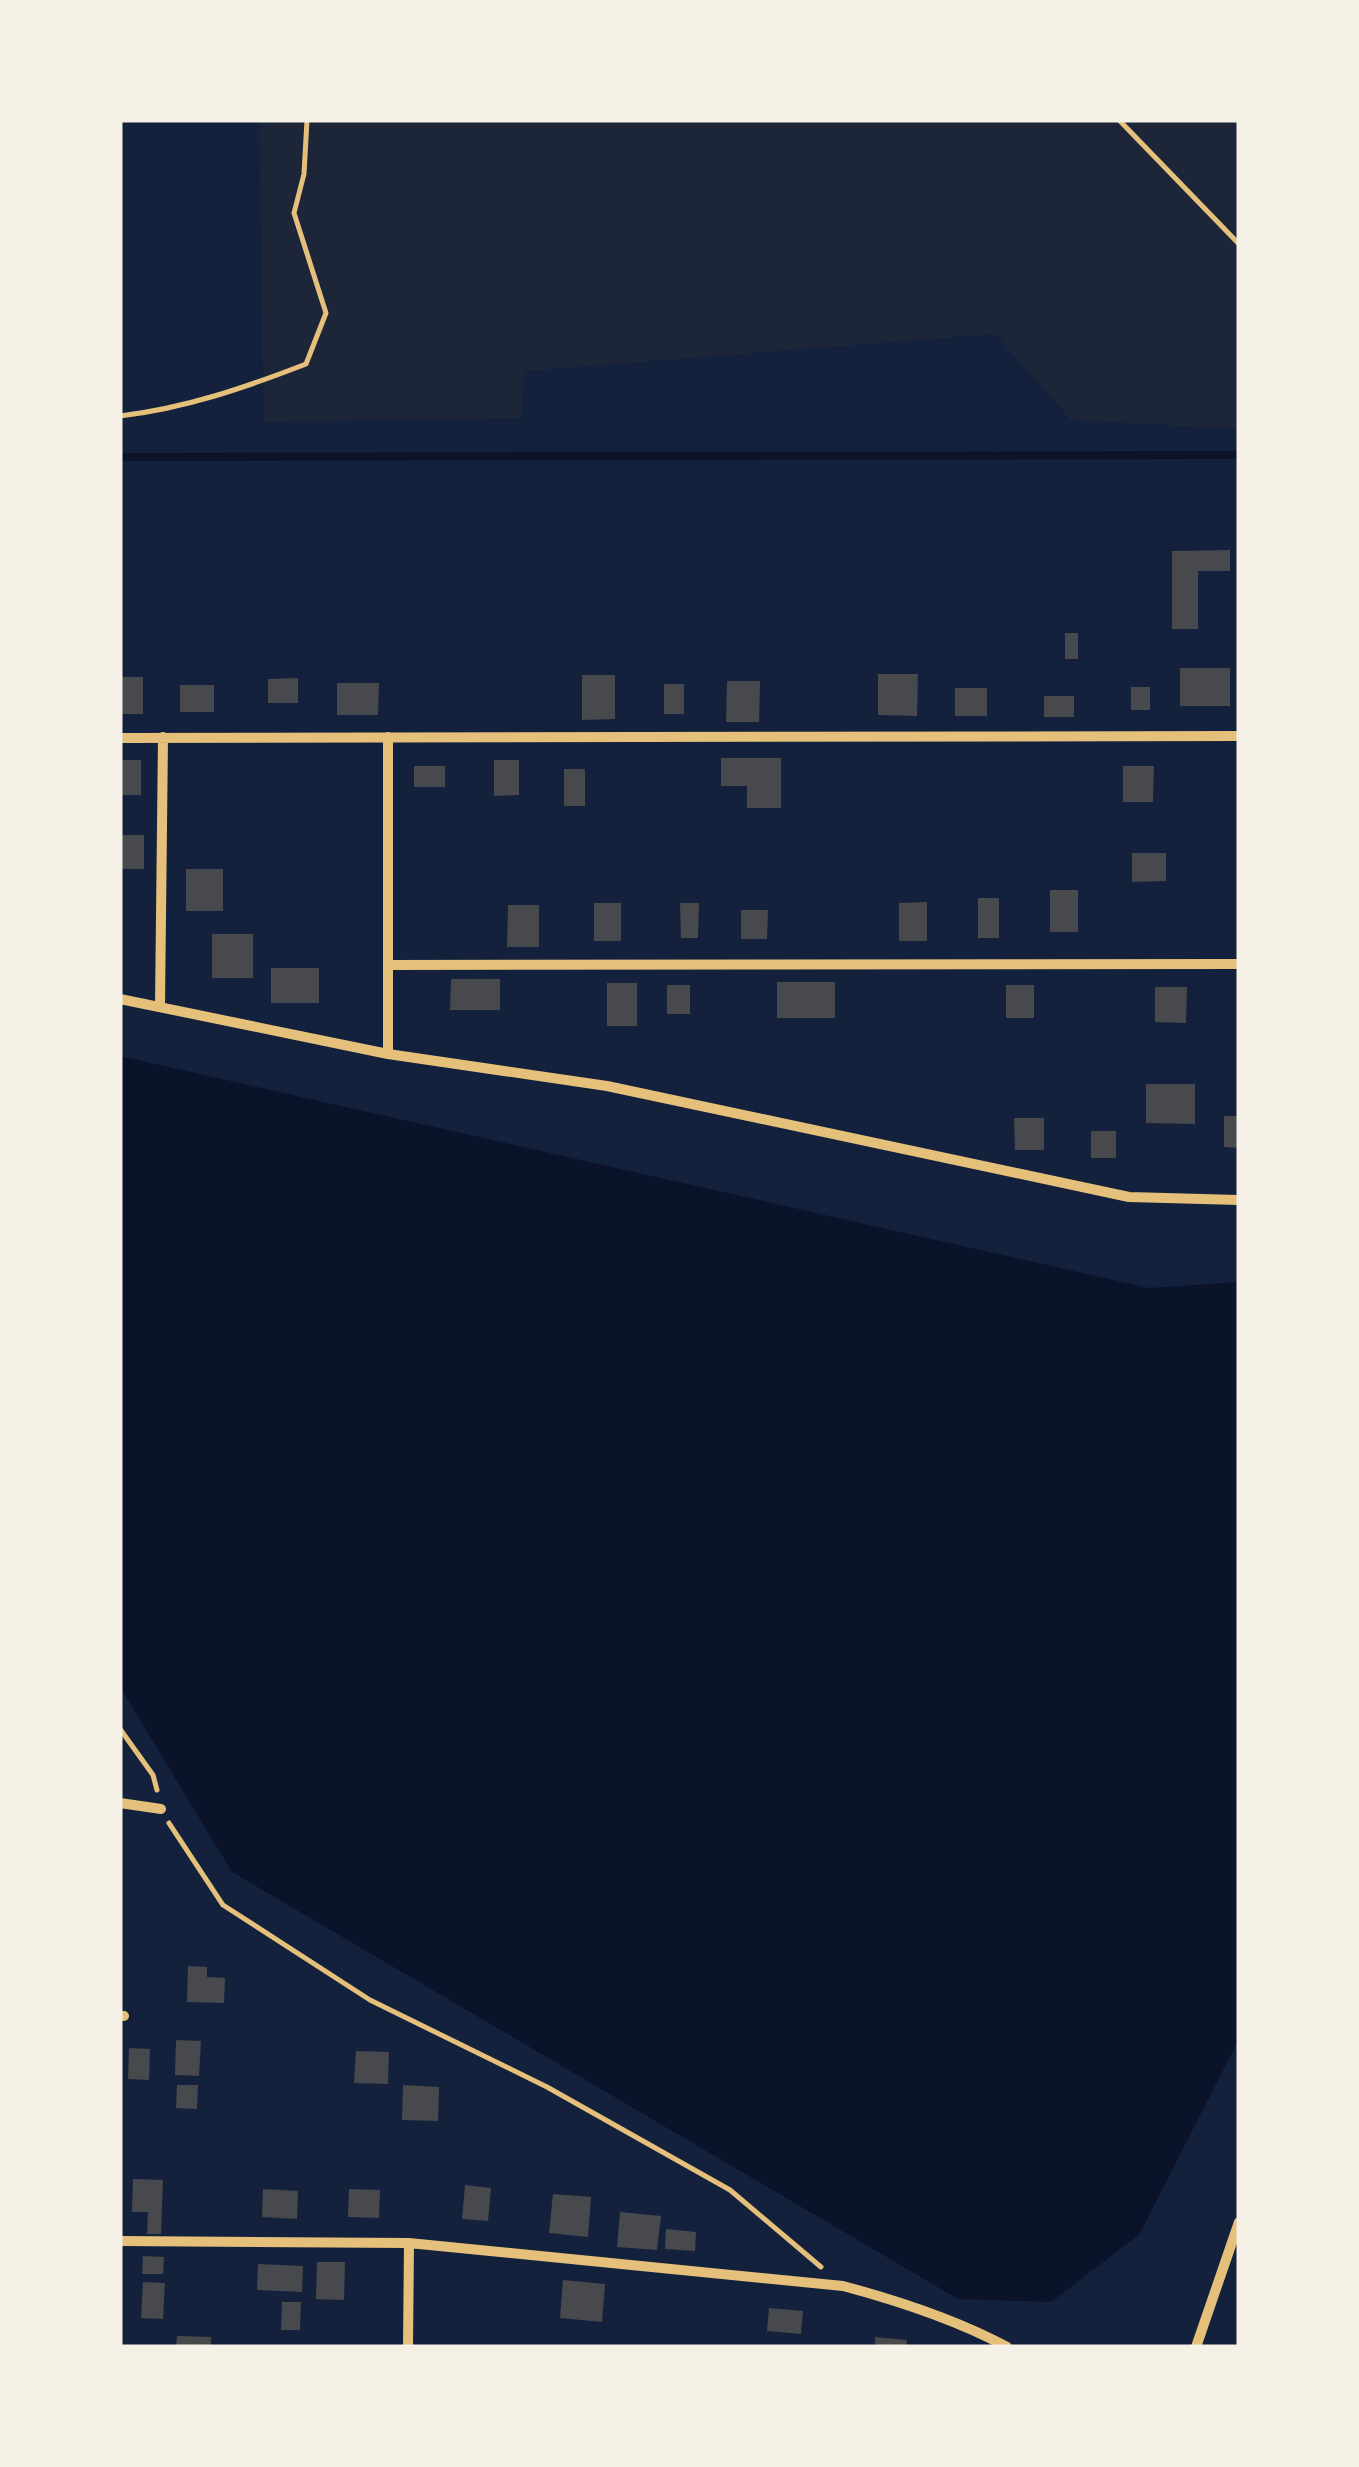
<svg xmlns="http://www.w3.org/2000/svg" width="1359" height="2467" font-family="Raleway,sans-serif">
<rect width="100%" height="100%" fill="#14213d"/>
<!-- green -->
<path fill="#1d2539" d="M259 120H1239V429L1071 420 995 334 525 371 521 418 264 422Z"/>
<!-- water -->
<path fill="#0b132b" d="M120 1056 1149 1288 1239 1282V2039L1139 2235 1051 2302 958 2299 232 1872 120 1687Z"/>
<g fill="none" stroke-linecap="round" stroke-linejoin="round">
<!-- stream -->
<path stroke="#0b132b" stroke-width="8" d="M120 457 1239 455"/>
</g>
<!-- building -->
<path fill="#48494c" d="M1230 550V571H1198V629H1172V551Z
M1065 633H1078V659H1065Z
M1180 668H1230V706H1180Z
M878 674H918L917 716 878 715Z
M582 675H615V719L582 720Z
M120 677H143V714H120Z
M298 678V703H268V679Z
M727 681H760L759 722H726Z
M337 683H379L378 715H337Z
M664 684H684V714H664Z
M180 685H214V712H180Z
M1131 687H1150V710H1131Z
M955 688H987V716H955Z
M1044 696H1074V717H1044Z
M721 758H781V808H747V786H721Z
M120 760H141V795H120Z
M494 760H519V795L494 796Z
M414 766H445V787H414Z
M1123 766H1154L1153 802H1123Z
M564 769H585V806H564Z
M120 835H144V869H120Z
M1132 853H1166V881L1132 882Z
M186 869H223V911H186Z
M1050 890H1078V932H1050Z
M978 898H999V938H978Z
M927 902V941H899V903Z
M594 903H621V941H594Z
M680 903H699L698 938H681Z
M508 905H539V947H507Z
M741 910H768L767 939H741Z
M212 934H253V978H212Z
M271 968H319V1003H271Z
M451 979H500V1010H450Z
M777 982H835V1018H777Z
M607 983H637V1026H607Z
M667 985H690V1014H667Z
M1006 985H1034V1018H1006Z
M1155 987H1187L1186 1023 1155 1022Z
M1146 1084H1195V1124L1146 1123Z
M1224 1116H1239V1148L1224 1147Z
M1014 1118H1044V1150H1015Z
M1091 1131H1116V1158H1091Z
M188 1966 207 1967V1977L225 1978 224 2003 187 2002Z
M176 2040 201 2041 199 2076 175 2075Z
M129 2048 150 2049 149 2080 128 2079Z
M356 2051 389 2052 388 2084 354 2083Z
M177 2085H198L197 2109 176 2108Z
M403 2085 439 2087 438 2121 402 2120Z
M133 2179 163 2180 161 2234H147L148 2212H132Z
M465 2185 491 2188 488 2221 462 2219Z
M263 2189 298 2191 297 2219 262 2217Z
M349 2189 380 2190 379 2218 348 2217Z
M553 2194 591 2197 588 2237 549 2233Z
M620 2212 661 2216 657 2250 617 2247Z
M666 2229 696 2232 695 2251 665 2249Z
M143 2256 164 2257 163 2274H142Z
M317 2262H345L344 2300 316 2299Z
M258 2264 303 2266 302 2292 257 2290Z
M563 2280 605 2284 602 2322 560 2318Z
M143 2282 165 2283 163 2319 141 2318Z
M282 2302H301L300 2330H281Z
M769 2308 803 2311 801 2334 767 2331Z
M177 2336 211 2337V2347H176Z
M875 2337 907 2340 906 2347H875Z"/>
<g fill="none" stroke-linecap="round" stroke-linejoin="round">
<!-- path -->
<path stroke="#e5c07b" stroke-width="5" d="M1119 120 1239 244
M120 416C186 408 244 388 306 364L326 313 294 213 304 174 307 120
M120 1729 153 1775 157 1790
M169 1823 223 1905 370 2000 547 2087 730 2190 821 2267"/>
<!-- minor -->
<path stroke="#e5c07b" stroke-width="10" d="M120 738 1239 736
M388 965 1239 964
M120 999 388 1054 607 1086 1129 1197 1239 1200
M160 1006 163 737
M388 1054V737
M120 1803 161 1809
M120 2016H124
M120 2241 409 2243 843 2286C899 2301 955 2319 1007 2347
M408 2347 409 2243
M1196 2347 1239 2222"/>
</g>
<!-- border -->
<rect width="1359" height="2467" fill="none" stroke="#f6f1e7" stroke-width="245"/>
</svg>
